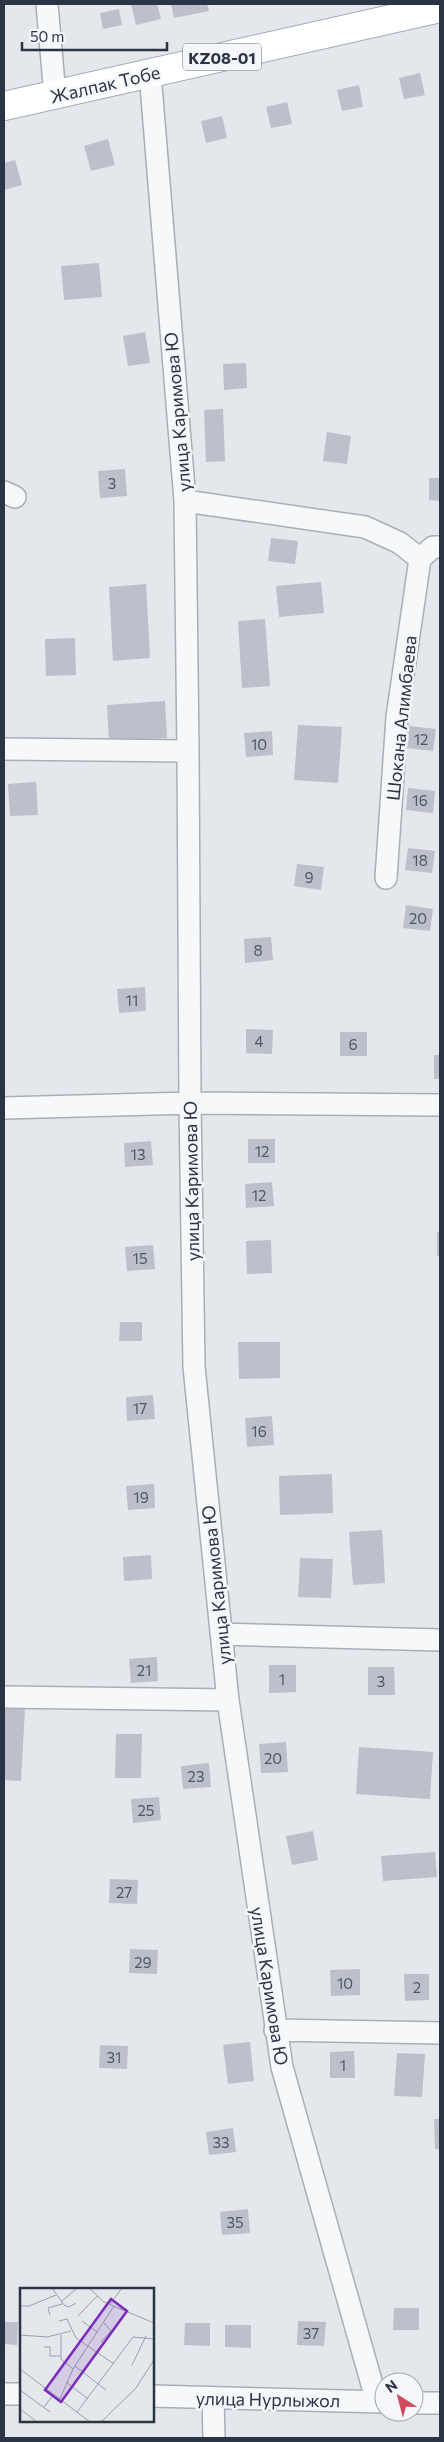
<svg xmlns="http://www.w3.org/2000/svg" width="444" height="2442" font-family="Commissioner,sans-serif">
<rect width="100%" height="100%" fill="#e4e7ec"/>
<!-- building -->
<path fill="#bbc0ca" d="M131 4H157L161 19 136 25Z
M171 4H207L209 11 174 18Z
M119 9 122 25 103 29 100 13Z
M420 73 425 95 404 99 399 78Z
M359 85 363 107 342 111 337 90Z
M287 102 292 124 271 128 266 107Z
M222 116 227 138 206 143 201 121Z
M108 139 115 165 91 171 84 146Z
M15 160 22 185 4 190V163Z
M99 263 102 297 64 300 61 266Z
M145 332 150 363 128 366 123 336Z
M246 363 247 388 224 390 223 364Z
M223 409 225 461 206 462 204 410Z
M327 432 351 436 347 464 323 461Z
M125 469 127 496 100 498 98 471Z
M429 478H440V501L429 500Z
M271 538 298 541 295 564 268 561Z
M321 582 324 613 279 617 276 586Z
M146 584 150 658 113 661 109 587Z
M265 619 270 686 242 688 238 621Z
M75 638 76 675 46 676 45 639Z
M165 701 167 738 109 741 107 705Z
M298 725 342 727 338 783 294 780Z
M409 726 436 729 433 751 406 748Z
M272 731 273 755 246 757 244 733Z
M36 782 38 815 10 816 8 784Z
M408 788 435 791 433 813 406 810Z
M408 848 435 851 432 873 405 870Z
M297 864 324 867 321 890 294 886Z
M406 905 433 909 430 931 403 928Z
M271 937 273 960 245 963 244 939Z
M145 987 146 1011 119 1013 117 989Z
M246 1029 273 1030 272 1054 246 1053Z
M340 1032H367V1056H340Z
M434 1055H440V1079H434Z
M248 1139H275V1163H248Z
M151 1141 153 1165 125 1167 124 1143Z
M272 1182 274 1206 246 1208 245 1184Z
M437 1232H440V1256H437Z
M271 1240 272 1273 247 1274 246 1241Z
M153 1245 155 1269 127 1271 125 1247Z
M120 1322H142V1341H119Z
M238 1342H280V1378L239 1379Z
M153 1395 155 1419 127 1421 126 1397Z
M272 1416 274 1445 247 1447 245 1418Z
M332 1474 333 1513 280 1515 279 1476Z
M154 1484 155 1508 128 1510 126 1486Z
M382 1530 385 1583 353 1585 349 1532Z
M151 1555 152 1579 124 1581 123 1557Z
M300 1558 333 1559 331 1598 298 1597Z
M157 1657 158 1681 131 1683 129 1659Z
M269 1665H296V1692L269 1693Z
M368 1667H394L395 1695H368Z
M4 1708 25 1709 21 1781 4 1780Z
M116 1734H142L141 1778H115Z
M286 1742 288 1772 261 1773 259 1744Z
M359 1747 433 1752 430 1799 356 1794Z
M209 1763 211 1787 183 1789 181 1766Z
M159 1797 161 1820 133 1823 131 1799Z
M313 1831 318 1860 292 1865 286 1836Z
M435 1852 437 1877 383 1881 381 1856Z
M110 1879 138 1880 137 1904 109 1903Z
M130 1949 158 1950 157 1974 129 1973Z
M360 1969V1995L331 1996 330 1970Z
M404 1974H429V2000L405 2001Z
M250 2042 254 2081 228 2084 223 2045Z
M100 2045 128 2046 127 2069 99 2068Z
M354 2051 355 2078H330V2052Z
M397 2053 425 2054 422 2097 394 2096Z
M434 2119H440V2149H435Z
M233 2128 236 2152 209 2155 206 2132Z
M248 2209 250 2233 222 2235 220 2212Z
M394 2308H419V2330H393Z
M298 2321 326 2322 324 2346 297 2345Z
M4 2322H18L17 2345 4 2344Z
M185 2323H210V2346L184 2345Z
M225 2325H251V2348L225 2347Z"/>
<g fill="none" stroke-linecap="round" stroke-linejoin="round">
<!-- minor casing -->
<g stroke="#a9aeb7" stroke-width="24">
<path id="minor" d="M47 4 55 96
M4 492 15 497
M185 501 365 527 400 543 420 559 397 717 386 878
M420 559 433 547H440
M4 749 188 751 185 501 150 73
M188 751 190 1103 194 1367 228 1700 282 2067 377 2402
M4 1108 190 1103 440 1105
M221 1634 440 1640
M4 1697 228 1700
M275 2030 440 2033
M4 2394H21
M152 2396 384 2402
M213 2398 214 2438
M414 2403H440"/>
</g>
<!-- major casing -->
<g stroke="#a3abb8" stroke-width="30">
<path id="major" d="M4 106 440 8"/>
</g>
<!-- minor -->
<use href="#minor" stroke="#f7f8fa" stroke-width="21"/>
<!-- major -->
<use href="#major" stroke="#fff" stroke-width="28"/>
</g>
<g text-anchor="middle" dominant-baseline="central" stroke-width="5" stroke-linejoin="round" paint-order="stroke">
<!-- number labels -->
<g font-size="15" fill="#4f5766">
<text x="112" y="483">3</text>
<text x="421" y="739">12</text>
<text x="259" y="744">10</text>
<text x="420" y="800">16</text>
<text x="420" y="860">18</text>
<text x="309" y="877">9</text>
<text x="418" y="918">20</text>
<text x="258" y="950">8</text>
<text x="132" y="1000">11</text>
<text x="259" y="1041">4</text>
<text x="353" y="1044">6</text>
<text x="262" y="1151">12</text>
<text x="138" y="1154">13</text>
<text x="259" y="1195">12</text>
<text x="140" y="1258">15</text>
<text x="140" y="1408">17</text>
<text x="259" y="1431">16</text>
<text x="141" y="1497">19</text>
<text x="144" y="1670">21</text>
<text x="282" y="1679">1</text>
<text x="381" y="1681">3</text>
<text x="273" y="1758">20</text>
<text x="196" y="1776">23</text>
<text x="146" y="1810">25</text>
<text x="124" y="1892">27</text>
<text x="143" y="1962">29</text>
<text x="345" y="1983">10</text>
<text x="417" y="1987">2</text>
<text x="114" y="2057">31</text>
<text x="343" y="2065">1</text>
<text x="221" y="2142">33</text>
<text x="235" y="2222">35</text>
<text x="311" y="2333">37</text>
</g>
<!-- shield labels -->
<rect fill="#f4f6f9" stroke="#676e7b" stroke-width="1" x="183" y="43.5" width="78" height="27" rx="4"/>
<g font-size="16" font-weight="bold" fill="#2b3445">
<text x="222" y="57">KZ08-01</text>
</g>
<!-- street labels -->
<g font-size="18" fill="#2b3445" stroke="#f4f6f9">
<text transform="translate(105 84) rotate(-13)">Жалпак Тобе</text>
<text transform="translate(177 412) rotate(-95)">улица Каримова Ю</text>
<text transform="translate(401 718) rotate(-84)">Шокана Алимбаева</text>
<text transform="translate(191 1181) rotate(-91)">улица Каримова Ю</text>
<text transform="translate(216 1585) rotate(-96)">улица Каримова Ю</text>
<text transform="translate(270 1986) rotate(81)">улица Каримова Ю</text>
<text transform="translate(268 2399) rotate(1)">улица Нурлыжол</text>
</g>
</g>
<!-- overview -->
<g transform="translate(20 2288)">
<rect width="134" height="134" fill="#e4e7ec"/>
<path fill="none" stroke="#9a9fa9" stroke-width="1" d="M32 0 44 17 49 19 56 15M69 0 84 14 134 35M41 14 57 0M90 16 102 0M0 18H9L36 7M30 27 28 20 42 16M58 28 77 8M39 33 47 31 56 50 94 76M62 33 77 44 94 18M0 47 27 49 51 43M41 47V71L53 81M81 54 91 43 84 35M24 59H30V68H41M112 77 126 48M55 78 86 102M0 81 70 134M46 94 68 111M0 102 30 124M40 111 53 81 77 44M24 119 34 106M0 121 17 134M57 124 113 49 134 51M81 134 116 100 134 72"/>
<path fill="#7b2cbf" fill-opacity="0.15" stroke="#7b2cbf" stroke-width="2.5" d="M91 11 107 23 41 114 25 102Z"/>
<rect width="134" height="134" fill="none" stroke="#2b3445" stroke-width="2.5"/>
</g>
<!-- border -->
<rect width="444" height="2442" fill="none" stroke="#2b3445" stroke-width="10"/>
<!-- north arrow -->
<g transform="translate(399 2397) rotate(324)"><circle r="24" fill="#f4f6f9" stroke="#a4a8b1"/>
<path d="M0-4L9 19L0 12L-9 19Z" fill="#d1495b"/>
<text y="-8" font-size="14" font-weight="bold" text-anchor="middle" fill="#2b3445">N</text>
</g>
<!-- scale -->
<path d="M22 42v8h145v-8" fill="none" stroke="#2b3445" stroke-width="2.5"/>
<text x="30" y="42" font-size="15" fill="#2b3445" stroke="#f4f6f9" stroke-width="4" paint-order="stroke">50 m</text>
</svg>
